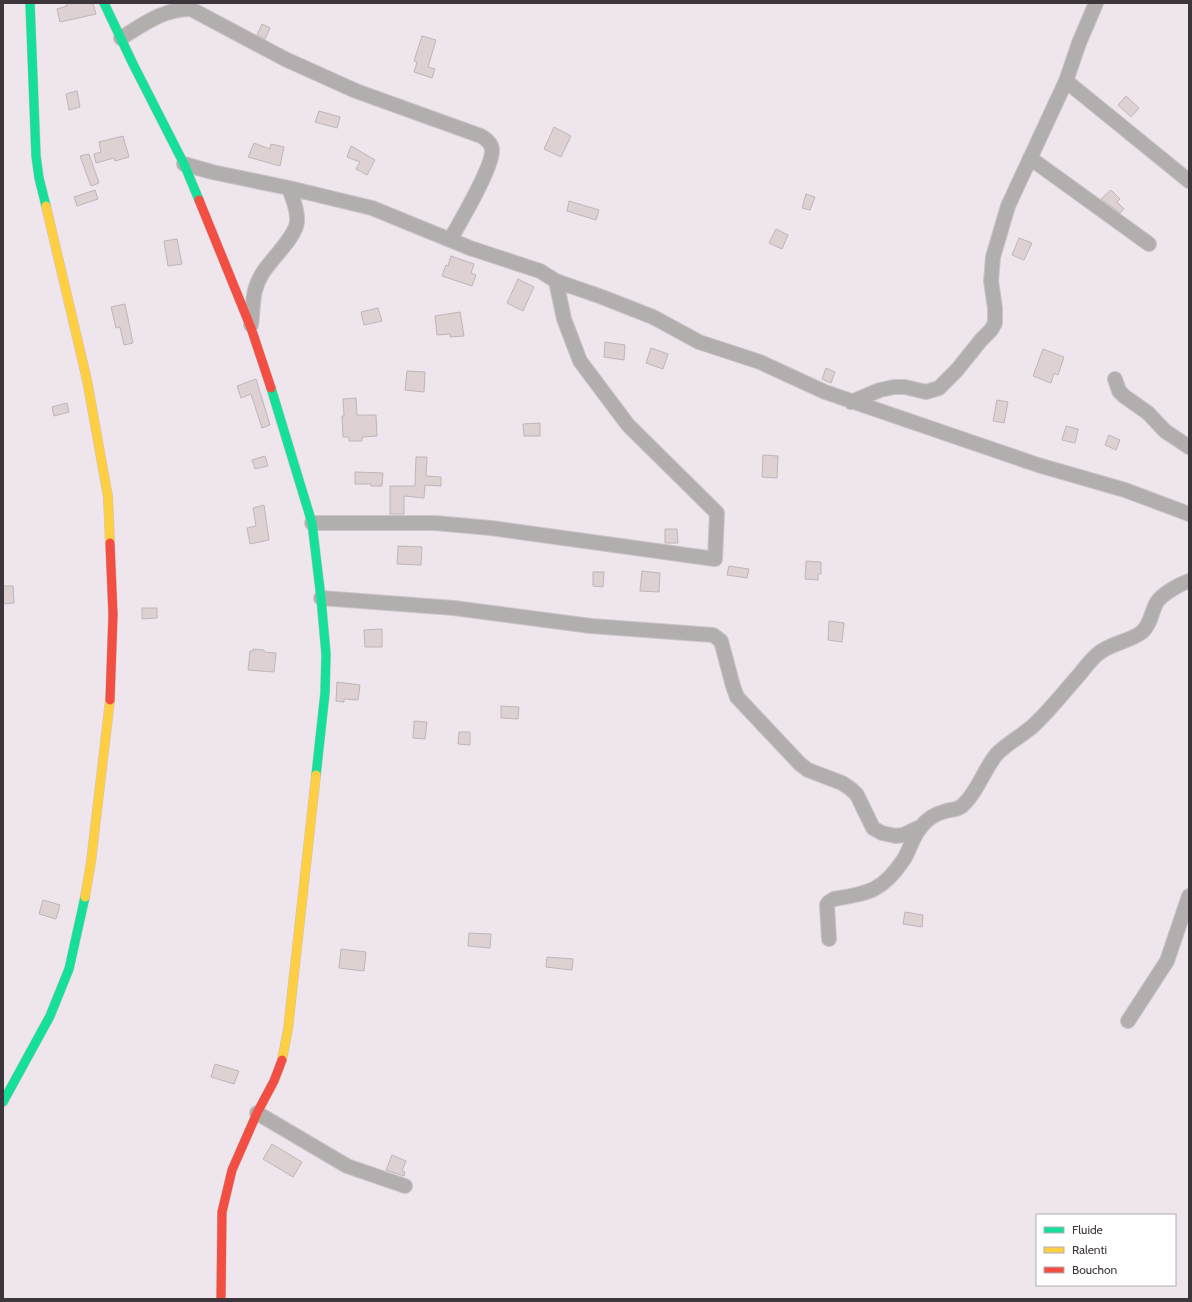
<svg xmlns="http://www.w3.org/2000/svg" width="1192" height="1302" font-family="Cabin,sans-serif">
<rect width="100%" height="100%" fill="#eee5ed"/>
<!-- building -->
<path fill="#ded1d1" stroke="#beb6b9" d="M66 3H93L96 14 60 22 57 9 67 6Z
M262 24 270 28 265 39 257 35Z
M422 36 436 40 428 67 435 69 432 78 414 72 417 62 414 61Z
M77 91 80 107 69 110 66 94Z
M1126 96 1139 108 1131 117 1118 105Z
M319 111 340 117 337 128 315 122Z
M554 127 571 136 561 157 544 149Z
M123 136 129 157 115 161 114 158 96 163 94 154 101 152 99 142Z
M254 143 270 149 271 144 284 147 280 166 248 157Z
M351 146 375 160 367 175 356 169 360 162 347 157Z
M89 154 99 183 91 186 80 156Z
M95 190 98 199 77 206 74 197Z
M1111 190 1120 199 1117 202 1124 209 1120 213 1101 199Z
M806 194 815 197 810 210 802 208Z
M569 201 599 210 596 220 567 211Z
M776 229 788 235 782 249 769 243Z
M1019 238 1032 243 1024 260 1012 255Z
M177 239 182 264 168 266 164 241Z
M451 256 474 264 471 273 476 275 472 286 442 276 446 265 448 266Z
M518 279 534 287 523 311 507 303Z
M125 304 133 343 124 345 120 327 116 328 111 307Z
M378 308 382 321 364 325 361 312Z
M460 312 464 336 450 337V334L437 335 435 316Z
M605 342 625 345 624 360 604 357Z
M651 348 668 354 663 369 646 363Z
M1043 349 1064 357 1058 375 1054 373 1051 383 1033 376Z
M826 368 835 372 831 383 822 379Z
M407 371 425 372 424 392 405 390Z
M256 379 270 425 262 428 251 394 241 398 237 386Z
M356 398 357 415H376L377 436 362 437V441H349V437H343L342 416H344L343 399Z
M997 400 1008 402 1004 423 993 421Z
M67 403 69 412 54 416 52 407Z
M540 423V436H524L523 424Z
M1066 426 1078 429 1075 443 1062 440Z
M1109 435 1120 440 1116 450 1105 445Z
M763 455 778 456 777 478 762 477Z
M265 456 268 466 255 469 252 460Z
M416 457H427L426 476 441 477V486L425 485 424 498 404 496V514H390V486H415Z
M355 472 383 473 382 486H371V484H355Z
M264 505 269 540 250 544 247 528 256 526 253 508Z
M665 529H677L678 543H665Z
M398 546 422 547 421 565 397 564Z
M806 561 821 562V574H818V580L805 579Z
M729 566 749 569 747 578 727 575Z
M642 571 660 573 659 592 640 591Z
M593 572H604L603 587 593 586Z
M3 586H13L14 603 3 604Z
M142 608H157V618L142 619Z
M829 621 844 623 842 642 828 640Z
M382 629V647H365L364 630Z
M253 649 264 650V652L276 653 274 672 248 670 250 651H253Z
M337 682 360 685 358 700 344 699V702L336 701Z
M501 706 519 707 518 719 501 718Z
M414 721 427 722 425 739 413 738Z
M459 732H470V745L458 744Z
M43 900 60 905 56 919 39 914Z
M905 912 923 915 922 927 903 924Z
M469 933 491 934 490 948 468 946Z
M341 949 366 952 364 971 339 968Z
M547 957 573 959 572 970 546 967Z
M215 1064 239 1071 234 1084 211 1077Z
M272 1144 302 1162 293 1177 263 1159Z
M392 1155 406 1161 402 1171 405 1172 404 1176 386 1170Z"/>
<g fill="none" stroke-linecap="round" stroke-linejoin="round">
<!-- street casing -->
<g stroke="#cac3c9" stroke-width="16">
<path id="street" d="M121 38C142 25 165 8 191 9L285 59 356 91 481 136C486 139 492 143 492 150 493 167 460 222 450 240
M1066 81 1189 181
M1030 158 1149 244
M184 164 212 172 289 188 372 208 470 248 540 271 556 281 602 297 653 317 699 342 760 362 825 392 1038 465 1125 490 1189 514
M251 325C254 305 251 292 262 274 270 260 297 236 297 221 298 209 292 198 289 188
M1115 379 1119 391 1124 396 1148 413 1165 431 1189 447
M851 402 880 390 894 387H905L926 392 939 388 957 370 981 340 991 330 995 323V308L991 281 993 257 1008 206 1066 81 1079 43 1096 3
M312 523H435L491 528 715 559 717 513 628 425 580 361 564 319 556 281
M321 598 454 608 591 626 713 635 721 641 733 686 737 697 800 764 808 770 842 783 851 789 857 795 873 828 882 833 896 836 903 835 920 827
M829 939 827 905 829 902 834 899C869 893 883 891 904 859 910 849 913 836 921 827 927 819 937 813 946 811 954 809 959 810 965 803 978 790 984 770 996 755 1007 743 1022 736 1034 725 1050 710 1064 692 1079 675 1085 668 1091 659 1099 653 1111 643 1129 642 1142 632 1151 624 1151 612 1157 602 1162 594 1180 584 1189 581
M1128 1021 1167 961 1189 896
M257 1113 347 1166 405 1186"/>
</g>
<!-- fast casing -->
<g stroke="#cac3c9" stroke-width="10">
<path id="fast" d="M30 3 36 156 39 178 46 206
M104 3 133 64 184 164 199 200
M271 388 312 523 321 598 326 654 325 693 316 775
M3 1102 50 1016 69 969 85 897"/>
</g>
<!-- slow casing -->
<g stroke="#cac3c9" stroke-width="10">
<path id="slow" d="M46 206 87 380 108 497 110 543
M85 897 91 862 110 700
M282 1060 288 1029 316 775"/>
</g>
<!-- jam casing -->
<g stroke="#cac3c9" stroke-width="10">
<path id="jam" d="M199 200 251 328 271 388
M110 700 113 615 110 543
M221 1299 222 1212 232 1170 257 1113 274 1081 282 1060"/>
</g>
<!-- street -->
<use href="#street" stroke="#b2aead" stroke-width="14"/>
<!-- fast -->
<use href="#fast" stroke="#16e098" stroke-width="9"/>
<!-- slow -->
<use href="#slow" stroke="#ffcf43" stroke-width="9"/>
<!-- jam -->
<use href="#jam" stroke="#f24e42" stroke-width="9"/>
</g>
<!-- border -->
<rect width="1192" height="1302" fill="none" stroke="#3c353b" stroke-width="8"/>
<!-- legend -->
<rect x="1036" y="1214" width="140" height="72" fill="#ffffff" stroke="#b1aeb1"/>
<rect x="1044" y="1227" width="20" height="6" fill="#16e098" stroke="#b1aeb1"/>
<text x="1072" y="1234" font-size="12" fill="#3c353b">Fluide</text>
<rect x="1044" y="1247" width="20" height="6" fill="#ffcf43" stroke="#b1aeb1"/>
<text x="1072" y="1254" font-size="12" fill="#3c353b">Ralenti</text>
<rect x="1044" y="1267" width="20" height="6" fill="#f24e42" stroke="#b1aeb1"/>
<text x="1072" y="1274" font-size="12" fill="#3c353b">Bouchon</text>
</svg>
